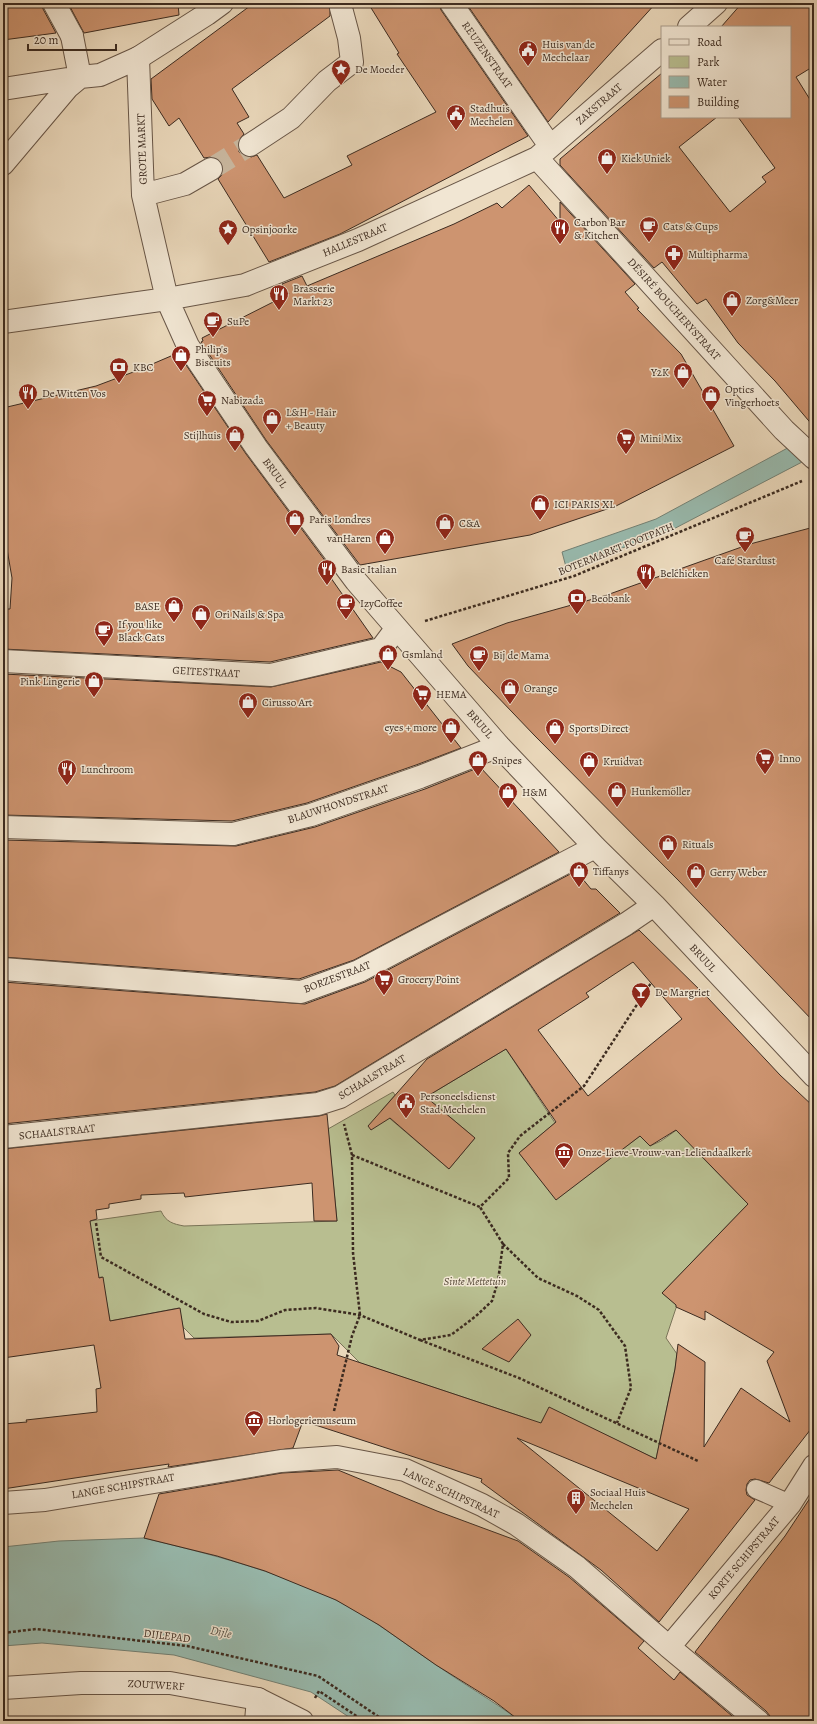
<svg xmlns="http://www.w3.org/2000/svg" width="817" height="1724" font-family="Alegreya,serif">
<rect width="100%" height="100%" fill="#ead8bb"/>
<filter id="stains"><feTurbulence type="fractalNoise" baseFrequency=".005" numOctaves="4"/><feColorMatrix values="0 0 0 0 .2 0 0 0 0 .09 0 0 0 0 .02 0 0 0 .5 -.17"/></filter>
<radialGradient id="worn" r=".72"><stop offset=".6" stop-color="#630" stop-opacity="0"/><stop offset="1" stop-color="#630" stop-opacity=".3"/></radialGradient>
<!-- green -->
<path fill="#b8be90" stroke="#7a7458" d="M506 1049 555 1123 519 1153 556 1199 640 1136 650 1146 661 1141 678 1129 699 1154 748 1204 662 1293 677 1305 666 1338 677 1354 675 1369 656 1459 549 1408 538 1428 524 1421 523 1417 360 1363 331 1334 194 1338 183 1327 179 1308 110 1321 102 1277 83 1280 90 1221 161 1211C166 1222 173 1224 184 1226L337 1221 328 1129 393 1092 395 1095 381 1111 449 1169 475 1138 426 1097Z"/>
<!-- water -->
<path fill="#98baae" stroke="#738175" d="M795 444 804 461 664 534 566 567 562 552 656 519Z
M144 1538C209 1554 275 1570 336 1600 371 1617 402 1642 435 1664 463 1684 492 1700 520 1721H355L311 1692 174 1655 42 1643 3 1646V1547L59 1541Z"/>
<!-- building -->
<path fill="#cd9470" stroke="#3c2b20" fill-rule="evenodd" d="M3 3H42L43 9 56 33 3 40Z
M68 3H178L179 15 84 33Z
M254 3H330V16L232 89 249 117 237 123 244 134 239 140 238 145 239 152 245 156 251 157 257 155 284 198 352 165 347 156 436 112 397 54 399 53 368 3H439L441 10 528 136 340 234 269 262 218 179 222 175 223 169 222 162 217 158 211 157 204 158 179 118 169 126 152 99 151 79Z
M466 3H656L548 122Z
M742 3H814V66L796 77 814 106V427L775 381 738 343 706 299 697 304 662 262 654 268 560 165V159L662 73V117H717L679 147 730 212 766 182 762 177 775 168 738 117H790V27H721Z
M529 185 560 222V202L635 284 625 292 639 308 637 309 681 354 734 446 616 506 530 535 360 565 266 440 201 342 203 341 202 338 289 294 282 284 302 276 307 286 454 224 497 203 502 208Z
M178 353 246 454 332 570 326 571 373 638 270 662 3 649V609H10L12 578 7 549H3V408L96 386 136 371Z
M814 527V1022L678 880 535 736 468 666 452 644 507 623 604 596 750 544Z
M381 662 401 672 461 748 416 765 307 803 232 821 3 815V674L271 687Z
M480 767 559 852 354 960 299 979 3 957 6 895H3V840L236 846 315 827 425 789Z
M576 871 591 889H596L620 913 335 1086 315 1092 3 1124V982L305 1004 365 982Z
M639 930 708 998 780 1075 814 1107V1425L769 1483 755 1479 750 1480 747 1484 746 1490 747 1495 755 1500 659 1622 601 1570 481 1482 482 1479 303 1421 293 1448 168 1467 169 1464 114 1472 3 1489V1424L27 1422 26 1420 97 1412 96 1389 101 1388 94 1345 3 1358V1149L319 1116 327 1114 337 1221H314L312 1183 185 1197 184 1193 141 1195V1199L109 1204V1208L96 1210 97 1219 90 1221 99 1278 103 1277 110 1321 180 1308 185 1339 331 1334 339 1346 337 1355 541 1423 549 1407 656 1459 675 1369 678 1344 705 1362 704 1447 741 1388 790 1422 767 1361 774 1352 705 1311V1320L676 1307V1305L662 1293 748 1204 676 1130 650 1146 640 1136 556 1200 519 1153 556 1122 506 1049 426 1097 475 1138 449 1169 390 1118 371 1130 368 1126 427 1059ZM633 962 682 1019 588 1096 538 1030 589 997 586 993ZM517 1438 689 1509 657 1551Z
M518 1319 531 1335 509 1362 482 1349Z
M338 1470 437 1511 518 1541 569 1577 644 1641 638 1648 674 1680 680 1672 738 1721H520L494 1701 436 1665 379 1625 336 1600 265 1571 217 1556 144 1538 159 1494 282 1473Z
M814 1492V1721H770V1716L766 1711 695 1652 785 1536Z"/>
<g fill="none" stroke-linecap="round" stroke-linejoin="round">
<!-- pedestrian-tunnel -->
<path stroke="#c7b59c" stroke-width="22" stroke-dasharray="22 11" stroke-linecap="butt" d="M211 169 250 145"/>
<!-- service casing -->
<g stroke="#685647" stroke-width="20">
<path id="service" d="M756 1489 790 1504"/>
</g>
<!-- pedestrian casing -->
<g stroke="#685647" stroke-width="24">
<path id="pedestrian" d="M3 89 80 77 72 36
M250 145 291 118 327 81 352 62 349 38 341 8
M3 164 68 87 80 77 100 75 138 58 143 195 167 299 3 322
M143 195 185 184 211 169
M233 834 311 815 420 777 499 746
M3 1688 81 1683H170L258 1699 302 1721"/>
</g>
<!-- minor casing -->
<g stroke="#685647" stroke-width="24">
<path id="minor" d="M54 3 72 36
M451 3 550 146
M689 27 716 3
M662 50 537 158 358 240 245 285 167 299 188 346 256 447 356 581 499 746 595 847 654 905 814 1076
M138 58 207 14 222 3
M537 158 784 430 814 458
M3 661 271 675 381 649 396 629
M3 827 233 834
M3 969 301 992 359 971 595 847
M3 1137 318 1104 340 1097 626 924 654 905
M3 1503 45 1500 281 1461 337 1457 405 1470 482 1505 516 1524 577 1567 669 1647 758 1721
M669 1647 790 1504 814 1466
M256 1721 258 1699"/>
</g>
<!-- path -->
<path stroke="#3c2b20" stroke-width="2.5" stroke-dasharray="3 2" stroke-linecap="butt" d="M425 621 574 576 802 481
M352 1155 480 1207 509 1178 508 1153 520 1136 584 1086 651 983
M96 1223 101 1257 204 1314 231 1322 258 1321 285 1310 316 1308 360 1315 420 1340 451 1335 476 1316 492 1301 498 1281 503 1244 480 1207
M503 1244 538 1278 577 1296 599 1310 625 1346 631 1388 617 1423
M420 1340 519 1378 698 1461
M334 1411 352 1336 360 1315 353 1253 352 1155 344 1124
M3 1633 36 1629 187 1646 318 1676 385 1721
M315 1698 319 1691 364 1721"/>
<!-- service -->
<use href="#service" stroke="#f1e6d3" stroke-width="18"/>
<!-- pedestrian -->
<use href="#pedestrian" stroke="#f1e6d3" stroke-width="22"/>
<!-- minor -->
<use href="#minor" stroke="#f1e6d3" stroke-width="22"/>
</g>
<!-- icons -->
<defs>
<g id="civic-pin" transform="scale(1)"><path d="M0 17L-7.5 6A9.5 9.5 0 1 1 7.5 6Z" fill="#8f2418" stroke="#f1e6d3"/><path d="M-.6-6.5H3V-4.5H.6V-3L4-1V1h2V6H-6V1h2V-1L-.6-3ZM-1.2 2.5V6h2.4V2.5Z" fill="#fff"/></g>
<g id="sight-pin" transform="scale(1)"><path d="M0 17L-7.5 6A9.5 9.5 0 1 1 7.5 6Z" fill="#8f2418" stroke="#f1e6d3"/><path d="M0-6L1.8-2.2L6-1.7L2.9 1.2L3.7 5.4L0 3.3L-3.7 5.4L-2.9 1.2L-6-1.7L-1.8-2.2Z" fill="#fff"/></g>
<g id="shop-pin" transform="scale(1)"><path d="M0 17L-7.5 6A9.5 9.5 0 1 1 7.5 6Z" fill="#8f2418" stroke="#f1e6d3"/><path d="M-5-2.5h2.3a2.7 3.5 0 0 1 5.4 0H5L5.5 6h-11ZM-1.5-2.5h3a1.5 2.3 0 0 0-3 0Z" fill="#fff"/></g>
<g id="cafe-pin" transform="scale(1)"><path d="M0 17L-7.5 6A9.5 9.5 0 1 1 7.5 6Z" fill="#8f2418" stroke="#f1e6d3"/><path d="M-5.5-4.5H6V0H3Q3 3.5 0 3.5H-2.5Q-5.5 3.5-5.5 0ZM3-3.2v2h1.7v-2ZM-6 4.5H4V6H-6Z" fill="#fff"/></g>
<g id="restaurant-pin" transform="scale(1)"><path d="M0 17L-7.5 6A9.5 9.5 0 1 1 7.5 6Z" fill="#8f2418" stroke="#f1e6d3"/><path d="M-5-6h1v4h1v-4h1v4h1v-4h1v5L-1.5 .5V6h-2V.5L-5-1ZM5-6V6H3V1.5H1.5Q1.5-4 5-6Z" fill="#fff"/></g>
<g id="pharmacy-pin" transform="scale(1)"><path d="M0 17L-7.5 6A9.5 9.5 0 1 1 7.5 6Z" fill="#8f2418" stroke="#f1e6d3"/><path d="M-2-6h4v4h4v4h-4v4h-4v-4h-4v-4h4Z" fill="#fff"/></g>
<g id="bank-pin" transform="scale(1)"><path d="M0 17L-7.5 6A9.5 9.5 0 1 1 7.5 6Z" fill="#8f2418" stroke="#f1e6d3"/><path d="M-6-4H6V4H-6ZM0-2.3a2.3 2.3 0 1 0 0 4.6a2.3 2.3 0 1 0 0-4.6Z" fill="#fff"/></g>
<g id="supermarket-pin" transform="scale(1)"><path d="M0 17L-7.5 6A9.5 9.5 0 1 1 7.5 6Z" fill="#8f2418" stroke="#f1e6d3"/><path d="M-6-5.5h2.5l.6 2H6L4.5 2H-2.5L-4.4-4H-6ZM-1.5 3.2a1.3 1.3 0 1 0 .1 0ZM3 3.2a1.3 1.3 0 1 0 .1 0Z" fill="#fff"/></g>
<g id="bar-pin" transform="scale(1)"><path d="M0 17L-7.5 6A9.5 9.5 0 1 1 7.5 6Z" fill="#8f2418" stroke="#f1e6d3"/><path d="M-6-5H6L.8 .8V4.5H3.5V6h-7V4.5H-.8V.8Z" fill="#fff"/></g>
<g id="museum-pin" transform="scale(1)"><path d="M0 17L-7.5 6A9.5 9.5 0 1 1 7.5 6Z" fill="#8f2418" stroke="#f1e6d3"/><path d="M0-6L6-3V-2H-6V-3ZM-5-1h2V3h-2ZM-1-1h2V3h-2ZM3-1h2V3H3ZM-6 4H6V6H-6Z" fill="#fff"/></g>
<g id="building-pin" transform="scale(1)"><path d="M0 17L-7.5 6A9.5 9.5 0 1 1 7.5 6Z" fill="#8f2418" stroke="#f1e6d3"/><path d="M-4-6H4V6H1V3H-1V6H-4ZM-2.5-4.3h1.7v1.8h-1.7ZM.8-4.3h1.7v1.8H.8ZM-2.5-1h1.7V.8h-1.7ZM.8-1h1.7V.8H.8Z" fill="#fff"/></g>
</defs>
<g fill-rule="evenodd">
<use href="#civic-pin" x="528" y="50"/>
<use href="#sight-pin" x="341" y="69"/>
<use href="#civic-pin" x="456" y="114"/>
<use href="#shop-pin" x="607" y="158"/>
<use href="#cafe-pin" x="649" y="226"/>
<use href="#restaurant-pin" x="560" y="228"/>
<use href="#sight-pin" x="228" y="229"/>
<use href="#pharmacy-pin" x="674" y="254"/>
<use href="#restaurant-pin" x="279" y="294"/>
<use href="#shop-pin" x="732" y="300"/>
<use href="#cafe-pin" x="213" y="321"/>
<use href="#shop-pin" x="181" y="355"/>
<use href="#bank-pin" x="119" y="367"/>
<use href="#shop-pin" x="683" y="372"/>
<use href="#restaurant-pin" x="28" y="393"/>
<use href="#shop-pin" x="711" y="395"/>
<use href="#supermarket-pin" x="207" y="400"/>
<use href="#shop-pin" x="272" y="418"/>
<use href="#shop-pin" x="235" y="435"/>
<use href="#supermarket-pin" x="626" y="438"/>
<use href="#shop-pin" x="540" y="504"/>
<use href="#shop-pin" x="295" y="519"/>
<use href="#shop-pin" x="445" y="523"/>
<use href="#cafe-pin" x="745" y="536"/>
<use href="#shop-pin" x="385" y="538"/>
<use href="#restaurant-pin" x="327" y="569"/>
<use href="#restaurant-pin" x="646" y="573"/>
<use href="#bank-pin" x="577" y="598"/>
<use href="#cafe-pin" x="346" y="603"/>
<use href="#shop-pin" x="174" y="606"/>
<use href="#shop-pin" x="201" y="614"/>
<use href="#cafe-pin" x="104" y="630"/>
<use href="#shop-pin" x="388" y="654"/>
<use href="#cafe-pin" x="479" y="655"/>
<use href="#shop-pin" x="94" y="681"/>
<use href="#shop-pin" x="510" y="688"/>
<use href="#supermarket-pin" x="422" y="694"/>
<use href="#shop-pin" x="248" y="702"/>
<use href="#shop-pin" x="451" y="727"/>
<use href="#shop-pin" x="555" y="728"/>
<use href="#supermarket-pin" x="765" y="758"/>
<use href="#shop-pin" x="478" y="760"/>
<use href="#shop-pin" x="589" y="761"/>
<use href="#restaurant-pin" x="67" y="769"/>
<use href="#shop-pin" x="617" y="791"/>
<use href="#shop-pin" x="508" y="792"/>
<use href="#shop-pin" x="668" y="844"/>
<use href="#shop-pin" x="579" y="871"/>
<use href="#shop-pin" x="696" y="872"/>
<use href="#supermarket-pin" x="384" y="979"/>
<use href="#bar-pin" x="641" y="992"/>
<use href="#civic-pin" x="406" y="1102"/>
<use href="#museum-pin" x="564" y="1152"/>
<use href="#museum-pin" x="254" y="1420"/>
<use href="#building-pin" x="576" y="1498"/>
</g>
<g text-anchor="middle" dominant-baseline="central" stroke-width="3" stroke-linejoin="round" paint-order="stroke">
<!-- poi labels -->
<g font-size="11" fill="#3c2b20" stroke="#f1e6d3" text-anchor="start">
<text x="542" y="44">Huis van de<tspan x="542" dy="13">Mechelaar</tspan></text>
<text x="355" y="69">De Moeder</text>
<text x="470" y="108">Stadhuis<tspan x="470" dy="13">Mechelen</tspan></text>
<text x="621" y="158">Kiek Uniek</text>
<text x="574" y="222">Carbon Bar<tspan x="574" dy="13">&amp; Kitchen</tspan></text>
<text x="663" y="226">Cats &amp; Cups</text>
<text x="242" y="229">Opsinjoorke</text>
<text x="688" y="254">Multipharma</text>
<text x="293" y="288">Brasserie<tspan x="293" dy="13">Markt 23</tspan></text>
<text x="746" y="300">Zorg&amp;Meer</text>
<text x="227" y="321">SuPe</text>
<text x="195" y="349">Philip's<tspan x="195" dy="13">Biscuits</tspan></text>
<text x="133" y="367">KBC</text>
<text x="669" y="372" text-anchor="end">Y2K</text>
<text x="725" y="389">Optics<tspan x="725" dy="13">Vingerhoets</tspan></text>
<text x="42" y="393">De Witten Vos</text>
<text x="221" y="400">Nabizada</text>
<text x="286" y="412">L&amp;H - Hair<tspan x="286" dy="13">+ Beauty</tspan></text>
<text x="221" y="435" text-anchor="end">Stijlhuis</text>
<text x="640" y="438">Mini Mix</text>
<text x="554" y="504">ICI PARIS XL</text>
<text x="309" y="519">Paris Londres</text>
<text x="459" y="523">C&amp;A</text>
<text x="371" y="538" text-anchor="end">vanHaren</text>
<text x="745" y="560" text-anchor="middle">Café Stardust</text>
<text x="341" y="569">Basic Italian</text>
<text x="660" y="573">Belchicken</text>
<text x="591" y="598">Beobank</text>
<text x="360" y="603">IzyCoffee</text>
<text x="160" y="606" text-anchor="end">BASE</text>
<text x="215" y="614">Ori Nails &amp; Spa</text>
<text x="118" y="624">If you like<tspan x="118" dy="13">Black Cats</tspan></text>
<text x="402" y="654">Gsmland</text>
<text x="493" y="655">Bij de Mama</text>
<text x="80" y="681" text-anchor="end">Pink Lingerie</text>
<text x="524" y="688">Orange</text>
<text x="436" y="694">HEMA</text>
<text x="262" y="702">Cirusso Art</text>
<text x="437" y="727" text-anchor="end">eyes + more</text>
<text x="569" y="728">Sports Direct</text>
<text x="779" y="758">Inno</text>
<text x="492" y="760">Snipes</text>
<text x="603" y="761">Kruidvat</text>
<text x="81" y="769">Lunchroom</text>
<text x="631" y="791">Hunkemöller</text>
<text x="522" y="792">H&amp;M</text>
<text x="682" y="844">Rituals</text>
<text x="593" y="871">Tiffanys</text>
<text x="710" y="872">Gerry Weber</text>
<text x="398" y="979">Grocery Point</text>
<text x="655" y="992">De Margriet</text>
<text x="420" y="1096">Personeelsdienst<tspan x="420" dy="13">Stad Mechelen</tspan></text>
<text x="578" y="1152">Onze-Lieve-Vrouw-van-Leliëndaalkerk</text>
<text x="268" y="1420">Horlogeriemuseum</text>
<text x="590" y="1492">Sociaal Huis<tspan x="590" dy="13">Mechelen</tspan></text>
</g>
<!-- street labels -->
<g font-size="11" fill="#3c2b20" stroke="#f1e6d3">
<text transform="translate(487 55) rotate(55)">REUZENSTRAAT</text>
<text transform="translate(599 104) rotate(-41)">ZAKSTRAAT</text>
<text transform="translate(142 149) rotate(-92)">GROTE MARKT</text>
<text transform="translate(355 240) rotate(-23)">HALLESTRAAT</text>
<text transform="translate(674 309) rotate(48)">DÉSIRÉ BOUCHERYSTRAAT</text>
<text transform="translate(275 473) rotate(54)">BRUUL</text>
<text transform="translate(616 549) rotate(-22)">BOTERMARKT FOOTPATH</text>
<text transform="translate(206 672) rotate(3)">GEITESTRAAT</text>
<text transform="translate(480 724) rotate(49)">BRUUL</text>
<text transform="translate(338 804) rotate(-18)">BLAUWHONDSTRAAT</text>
<text transform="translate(703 958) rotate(47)">BRUUL</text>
<text transform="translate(337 977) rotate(-21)">BORZESTRAAT</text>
<text transform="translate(372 1077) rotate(-31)">SCHAALSTRAAT</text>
<text transform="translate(57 1132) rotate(-6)">SCHAALSTRAAT</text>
<text transform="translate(123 1486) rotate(-10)">LANGE SCHIPSTRAAT</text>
<text transform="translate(451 1493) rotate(25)">LANGE SCHIPSTRAAT</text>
<text transform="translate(744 1558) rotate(-50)">KORTE SCHIPSTRAAT</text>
<text transform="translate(167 1636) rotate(7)">DIJLEPAD</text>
<text transform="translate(156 1685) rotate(3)">ZOUTWERF</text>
</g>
<!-- park labels -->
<g font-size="11" font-style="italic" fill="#554836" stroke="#f1e6d3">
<text x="475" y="1281">Sinte Mettetuin</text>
</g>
<!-- water labels -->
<g font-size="12" font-style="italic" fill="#534f44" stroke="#f1e6d3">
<text transform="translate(221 1632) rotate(12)">Dijle</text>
</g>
</g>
<!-- margin -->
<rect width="817" height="1724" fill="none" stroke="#ead8bb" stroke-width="16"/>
<rect x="4" y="4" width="809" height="1716" fill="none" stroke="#3c2b20" stroke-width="2"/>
<rect x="8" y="8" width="801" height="1708" fill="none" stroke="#3c2b20"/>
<!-- legend -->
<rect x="661" y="26" width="130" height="92" fill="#f1e6d3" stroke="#a99b8b"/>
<rect x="669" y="39" width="20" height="6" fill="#f1e6d3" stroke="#a99b8b"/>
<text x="697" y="46" font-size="12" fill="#3c2b20">Road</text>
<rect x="669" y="56" width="20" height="12" fill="#b8be90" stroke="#a99b8b"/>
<text x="697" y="66" font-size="12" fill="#3c2b20">Park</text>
<rect x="669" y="76" width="20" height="12" fill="#98baae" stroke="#a99b8b"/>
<text x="697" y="86" font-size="12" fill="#3c2b20">Water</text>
<rect x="669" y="96" width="20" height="12" fill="#cd9470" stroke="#a99b8b"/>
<text x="697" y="106" font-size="12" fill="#3c2b20">Building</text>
<!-- scale -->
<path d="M28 44v6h88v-6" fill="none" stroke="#3c2b20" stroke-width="2"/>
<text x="34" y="44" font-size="12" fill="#3c2b20" stroke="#f1e6d3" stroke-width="3" paint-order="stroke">20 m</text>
<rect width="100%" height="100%" filter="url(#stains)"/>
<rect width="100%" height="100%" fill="url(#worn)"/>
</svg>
